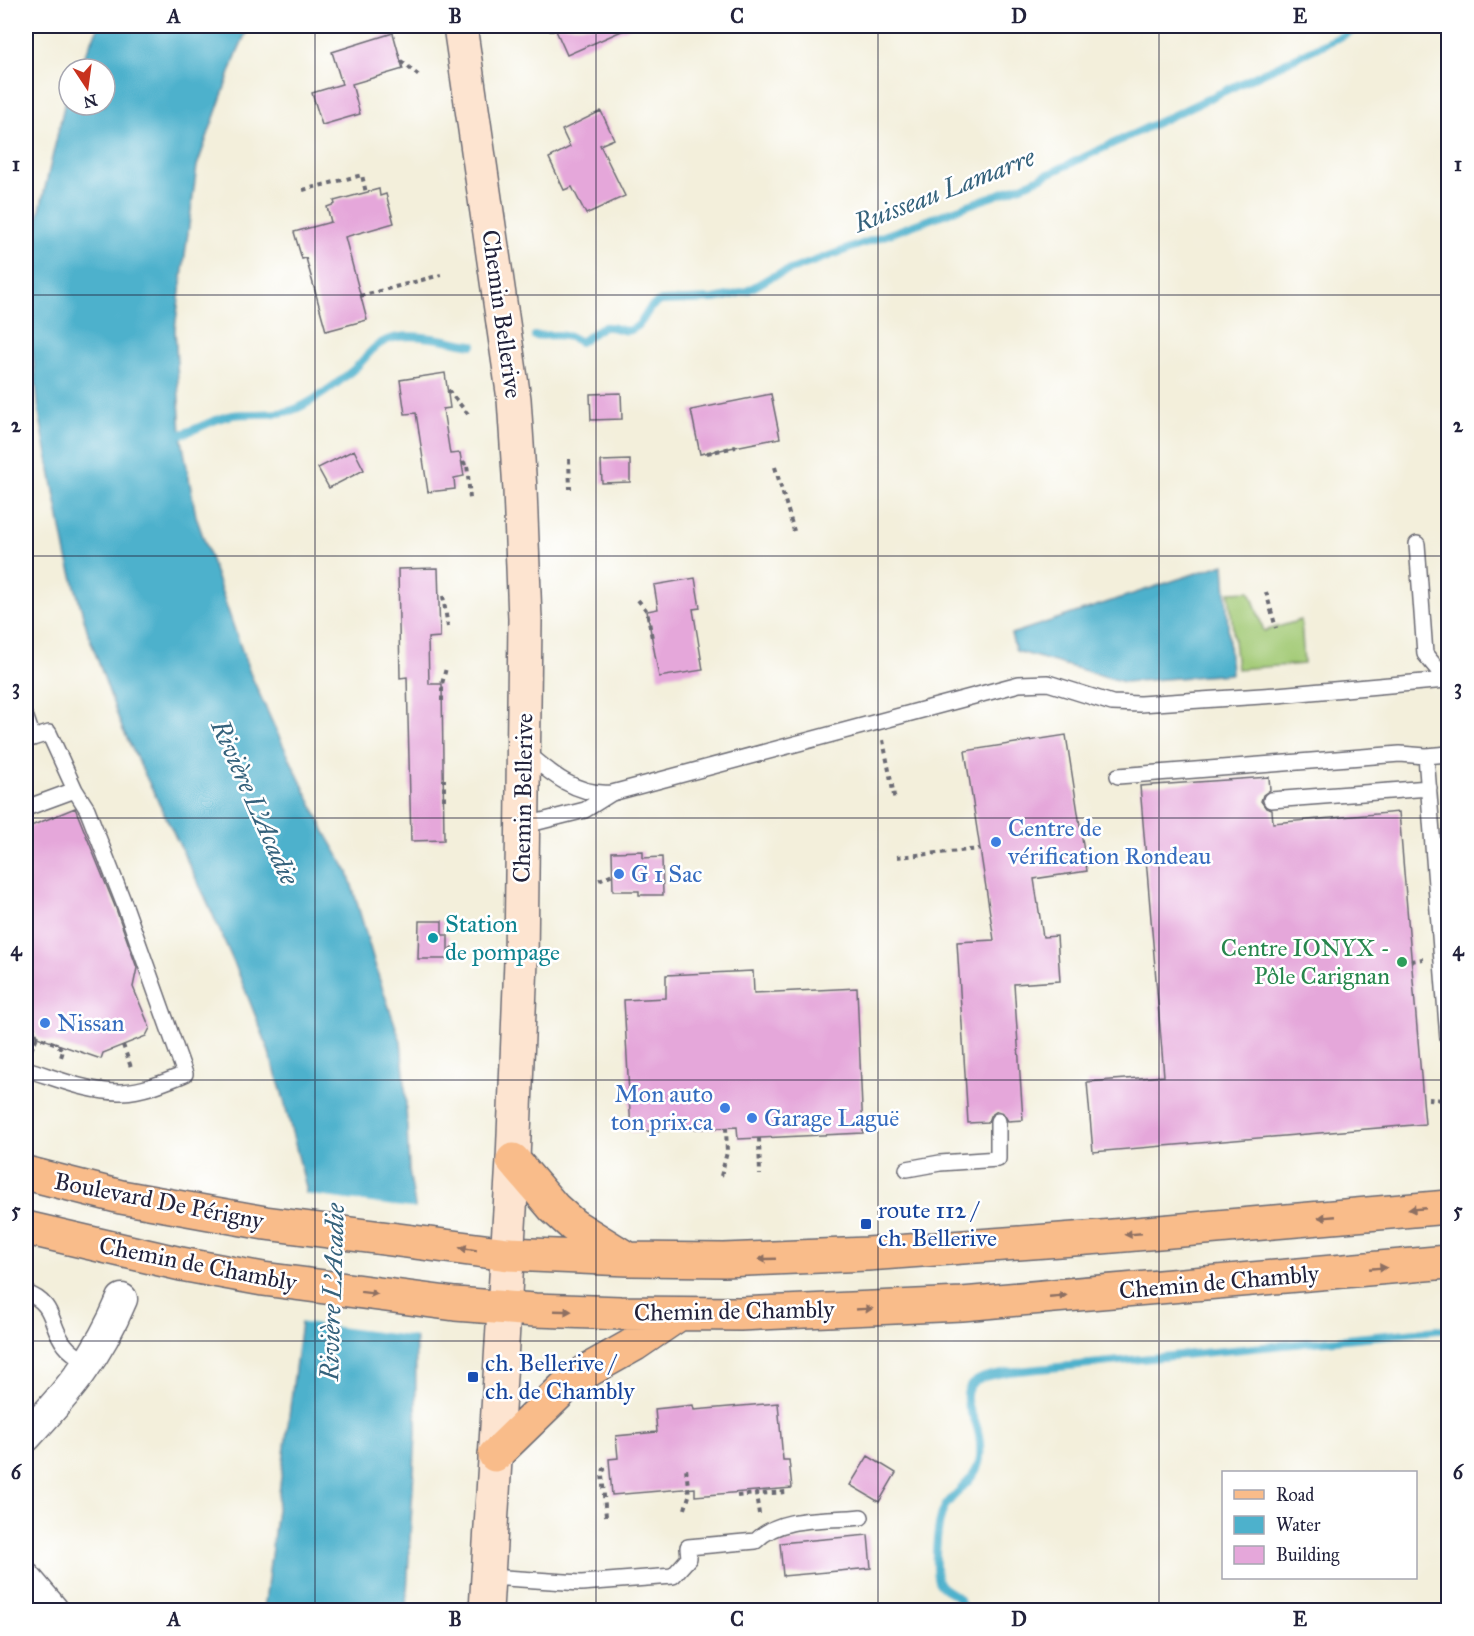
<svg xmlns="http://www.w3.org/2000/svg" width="1474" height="1636" font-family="'IM FELL Great Primer',serif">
<rect width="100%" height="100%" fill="#fff"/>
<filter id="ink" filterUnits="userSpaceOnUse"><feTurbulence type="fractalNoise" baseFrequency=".0167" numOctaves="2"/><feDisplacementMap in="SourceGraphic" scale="12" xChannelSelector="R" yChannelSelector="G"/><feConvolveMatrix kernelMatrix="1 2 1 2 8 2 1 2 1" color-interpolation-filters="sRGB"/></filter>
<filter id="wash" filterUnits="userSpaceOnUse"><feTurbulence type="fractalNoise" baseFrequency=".008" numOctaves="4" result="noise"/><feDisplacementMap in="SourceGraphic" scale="24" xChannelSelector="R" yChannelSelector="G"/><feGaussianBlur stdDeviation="1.35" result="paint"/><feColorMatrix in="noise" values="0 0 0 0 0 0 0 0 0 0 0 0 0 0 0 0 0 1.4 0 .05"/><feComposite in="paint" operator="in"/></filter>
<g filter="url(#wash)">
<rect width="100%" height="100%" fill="#f3efdb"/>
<!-- green -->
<path fill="#a3ca76" stroke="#627658" stroke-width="1.5" d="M1250 591 1264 631 1301 620 1304 664 1237 669 1229 592Z"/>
<!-- water -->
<path fill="#4db1cc" stroke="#386a84" stroke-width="1.5" d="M99 26H249L237 53 197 166 175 329 181 435 196 516 233 625 250 673 274 726 325 832 348 872 379 978 401 1042 405 1084 409 1170 415 1206 416 1434 406 1610H264L301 1322 306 1187 282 1093 265 1040 238 972 205 897 122 728 88 633 66 554 39 413 31 337 38 218 68 89 69 87V105H105V69H78Z
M1224 564 1231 674 1124 682 1016 651 1011 634Z"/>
<!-- pier -->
<path fill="#f3efdb" d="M302 1194 418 1209 417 1337 298 1322Z"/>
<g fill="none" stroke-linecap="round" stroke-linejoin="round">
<!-- stream -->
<path stroke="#4db1cc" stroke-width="8" d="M535 336 558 335 571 337 580 342C589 338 595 329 604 327 616 325 625 336 636 327 647 319 645 307 661 301L714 299 733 295 747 291 771 277 1029 183 1363 26
M173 436C194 433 212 418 233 415 258 412 281 418 304 405 321 396 338 383 353 370 364 361 372 346 387 340 412 331 447 341 473 345
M964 1610C962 1607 961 1601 958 1598 951 1590 939 1590 937 1577 934 1560 937 1518 946 1505 958 1489 978 1478 980 1457 981 1445 979 1432 975 1421 970 1411 964 1402 968 1390 973 1376 995 1375 1008 1372L1448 1329"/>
</g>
<g id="blocks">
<!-- building -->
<path fill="#e5a7da" d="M554 26H633L567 55Z
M393 33 403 69 352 84 360 114 322 125 312 93 342 84 332 52Z
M601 111 614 139 600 145 625 196 586 214 572 187 564 190 549 158 570 147 562 130Z
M379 189 380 196 386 194 394 223 345 237 367 320 326 331 306 258 302 259 294 232 331 222 327 207 335 204 334 201Z
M445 373 450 408 443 409 450 454 460 453 464 476 454 478 455 489 428 492 416 413 405 414 400 380Z
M621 393 622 419 591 420 590 394Z
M771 394 780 438 700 454 691 410Z
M354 450 364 470 329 488 318 468Z
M630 460V482L602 483 601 461Z
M438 568 440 637 428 638 429 684H442L444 840 411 841 407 677 400 678 398 569Z
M695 578 700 608 693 609 703 670 659 677 647 611 658 609 654 585Z
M1066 735 1087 871 1034 879 1043 937 1057 936 1060 981 1014 984 1023 1120 1008 1121 1003 1113 997 1111 990 1116 988 1122 968 1123 957 942 994 940 965 751Z
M1269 777 1270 790 1263 795 1261 801 1266 808 1272 810 1273 823 1399 812 1425 1124 1093 1152 1087 1082 1164 1076 1140 786Z
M75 808 116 909 137 968 133 987 150 1028 146 1036 103 1053 101 1059 37 1037 26 1008V828Z
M643 851V858L662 857 663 895H639V891H613L612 852Z
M419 921H442V935H448V959H418Z
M753 971 754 993 857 988 863 1133 738 1139 737 1127 631 1132 624 1000 666 998V975Z
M778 1403 783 1460H789L792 1488 695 1496V1488L612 1495 609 1459 618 1458 616 1436 657 1432 655 1409 693 1405 694 1410Z
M868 1456 896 1473 879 1502 850 1485Z
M868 1535 871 1568 783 1576 780 1543Z"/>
</g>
</g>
<g filter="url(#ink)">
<use href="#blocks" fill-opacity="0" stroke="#6b6a73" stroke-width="1.5"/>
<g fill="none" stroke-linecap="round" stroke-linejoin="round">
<!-- lane casing -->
<g stroke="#6b6a73" stroke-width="18">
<path id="lane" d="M1417 544 1425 654 1448 682
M26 718 33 738
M26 740 49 733 75 790 26 808
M526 752C551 774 577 796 612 793L1019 684 1048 683 1112 703 1140 704 1277 695 1446 680
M1448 754 1426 756 1448 1039
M1118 776 1400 754 1426 756
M1271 800 1429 788
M522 826 585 810 612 793
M26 1069C56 1078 90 1093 122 1092 144 1091 165 1082 185 1074L125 906 87 809 75 790
M907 1169 940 1163 998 1159V1121
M26 1293C56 1303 49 1325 65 1345 71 1353 80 1358 88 1363
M489 1577 581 1583 673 1576 689 1558 688 1547 756 1541C780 1515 827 1521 861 1517"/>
</g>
<!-- street casing -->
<g stroke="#6b6a73" stroke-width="33">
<path id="street" d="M26 1437C68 1392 98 1357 122 1299
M26 1578 53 1610"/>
</g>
<!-- secondary casing -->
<g stroke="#6b6a73" stroke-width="36">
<path id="secondary" d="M460 26 514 399 520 490 525 619 521 961 513 1160 486 1610"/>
</g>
<!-- primary casing -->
<g stroke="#6b6a73" stroke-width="36">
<path id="primary" d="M513 1160 554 1208 573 1225 626 1258
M26 1173 121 1197 265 1223 508 1254 628 1259 724 1260 867 1254 1101 1237 1448 1207
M26 1228 181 1264 263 1279 455 1304 535 1310 621 1313 740 1314 962 1304 1448 1262
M495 1455 565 1387 585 1372 635 1344 679 1314"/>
</g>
<!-- path -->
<path stroke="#6b6a73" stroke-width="4" stroke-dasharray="4.5 4.5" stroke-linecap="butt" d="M542 26 546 30H556
M401 61 419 76
M303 190 362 175 366 193
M360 296 441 275
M448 390 468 414
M707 453 736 447
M569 459 570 489
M462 464 467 463 470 499
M775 467 794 531
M1266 592 1276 628
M443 596 448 627
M638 600 647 611 652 638
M442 701V684L446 668
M883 740 895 801
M444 800V779
M897 857 980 849
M599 880 613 874
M450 950 459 944
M1411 961 1423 959
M26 1008 37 1037 57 1044 63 1051 60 1060
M123 1045 132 1070
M31 1050 37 1037
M1428 1099 1448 1100
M759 1138 760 1175
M721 1176 727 1152 726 1128
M737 1496 756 1494
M685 1509 689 1496 686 1468
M759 1514 756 1494 787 1492
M606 1516 602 1475 604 1469 610 1468"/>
<!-- lane -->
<use href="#lane" stroke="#fff" stroke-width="15"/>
<!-- street -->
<use href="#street" stroke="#fff" stroke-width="30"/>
<!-- secondary -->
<use href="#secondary" stroke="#fde4d0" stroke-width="33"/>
<!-- primary -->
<use href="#primary" stroke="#f9bc8a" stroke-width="33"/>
</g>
<!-- one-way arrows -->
<defs><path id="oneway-solid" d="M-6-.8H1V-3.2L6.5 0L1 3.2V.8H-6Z" transform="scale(1.5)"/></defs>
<g fill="#8e6f62">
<use href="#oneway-solid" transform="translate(1417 1209) rotate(175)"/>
<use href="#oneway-solid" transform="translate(1327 1217) rotate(175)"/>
<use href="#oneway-solid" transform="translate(1133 1234) rotate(175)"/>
<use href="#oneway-solid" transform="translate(468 1249) rotate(-171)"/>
<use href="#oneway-solid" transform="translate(767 1259) rotate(178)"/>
<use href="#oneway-solid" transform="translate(1378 1268) rotate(-5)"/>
<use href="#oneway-solid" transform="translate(369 1293) rotate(7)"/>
<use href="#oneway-solid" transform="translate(1058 1296) rotate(-5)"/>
<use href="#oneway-solid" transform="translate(864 1309) rotate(-3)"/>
<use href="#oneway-solid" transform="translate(563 1311) rotate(2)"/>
</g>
</g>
<!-- grid -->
<path fill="none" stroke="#22223b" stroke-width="1.5" stroke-opacity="0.55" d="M315 26V1610M596 26V1610M878 26V1610M1159 26V1610M26 295H1448M26 556H1448M26 818H1448M26 1080H1448M26 1341H1448"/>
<!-- markers -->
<g fill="#3f7fe0" stroke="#fff" stroke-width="2">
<circle cx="996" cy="842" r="6"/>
<circle cx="619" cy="874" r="6"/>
<circle cx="45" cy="1023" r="6"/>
<circle cx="725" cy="1108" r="6"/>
<circle cx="752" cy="1118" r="6"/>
</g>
<circle fill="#0f9aa8" stroke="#fff" stroke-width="2" cx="433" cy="938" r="6"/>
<circle fill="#2e9e5b" stroke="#fff" stroke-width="2" cx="1402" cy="962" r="6"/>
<g fill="#1a4fb4" stroke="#fff" stroke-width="2">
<rect x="860" y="1218" width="12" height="12" rx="3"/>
<rect x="467" y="1371" width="12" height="12" rx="3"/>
</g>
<g text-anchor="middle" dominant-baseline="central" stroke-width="5" stroke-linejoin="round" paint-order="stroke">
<!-- street labels -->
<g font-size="24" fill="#22223b" stroke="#fff">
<text transform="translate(502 314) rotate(82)">Chemin Bellerive</text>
<text transform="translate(523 798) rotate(-89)">Chemin Bellerive</text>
<text transform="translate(159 1201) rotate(11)">Boulevard De Périgny</text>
<text transform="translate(198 1264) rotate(11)">Chemin de Chambly</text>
<text transform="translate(1219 1282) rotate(-5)">Chemin de Chambly</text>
<text transform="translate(734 1311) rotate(-1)">Chemin de Chambly</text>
</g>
<!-- shop labels -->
<g font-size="24" fill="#366cbe" stroke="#fff" text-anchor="start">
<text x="1008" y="828">Centre de<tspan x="1008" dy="28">vérification Rondeau</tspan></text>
<text x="631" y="874">G 1 Sac</text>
<text x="57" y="1023">Nissan</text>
<text x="713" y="1094" text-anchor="end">Mon auto<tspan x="713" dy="28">ton prix.ca</tspan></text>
<text x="764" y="1118">Garage Laguë</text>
</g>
<!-- culture labels -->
<g font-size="24" fill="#0d838f" stroke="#fff" text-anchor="start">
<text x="445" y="924">Station<tspan x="445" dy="28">de pompage</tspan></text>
</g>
<!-- leisure labels -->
<g font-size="24" fill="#27864d" stroke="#fff" text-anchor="end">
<text x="1390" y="948">Centre IONYX -<tspan x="1390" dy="28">Pôle Carignan</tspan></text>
</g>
<!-- transit labels -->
<g font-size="24" fill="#164399" stroke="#fff" text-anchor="start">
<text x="878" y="1210">route 112 /<tspan x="878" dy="28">ch. Bellerive</tspan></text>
<text x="485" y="1363">ch. Bellerive /<tspan x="485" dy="28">ch. de Chambly</tspan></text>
</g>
<!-- water labels -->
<g font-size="26" font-style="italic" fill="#35627c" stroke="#fff">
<text transform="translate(944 190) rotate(-21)">Ruisseau Lamarre</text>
<text transform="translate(255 802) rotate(66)">Rivière L'Acadie</text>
<text transform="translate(332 1292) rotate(-88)">Rivière L'Acadie</text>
</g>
</g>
<!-- margin -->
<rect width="1474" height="1636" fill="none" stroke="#fff" stroke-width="66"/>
<!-- legend -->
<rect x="1222" y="1471" width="195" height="108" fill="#ffffff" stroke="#a7a7b1" stroke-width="1.5"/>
<rect x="1234" y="1490" width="30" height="9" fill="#f9bc8a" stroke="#a7a7b1" stroke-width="1.5"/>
<text x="1276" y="1501" font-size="18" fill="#22223b">Road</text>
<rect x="1234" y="1516" width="30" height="18" fill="#4db1cc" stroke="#a7a7b1" stroke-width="1.5"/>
<text x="1276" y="1531" font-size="18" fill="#22223b">Water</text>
<rect x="1234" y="1546" width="30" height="18" fill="#e5a7da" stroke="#a7a7b1" stroke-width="1.5"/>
<text x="1276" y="1561" font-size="18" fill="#22223b">Building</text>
<!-- north arrow -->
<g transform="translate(87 87) rotate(167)"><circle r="28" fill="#ffffff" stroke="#a7a7b1" stroke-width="1.5"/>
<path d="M0-4.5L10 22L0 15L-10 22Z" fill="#c8321e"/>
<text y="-9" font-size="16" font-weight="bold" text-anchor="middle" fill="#22223b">N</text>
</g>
<rect x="33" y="33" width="1408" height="1570" fill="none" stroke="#22223b" stroke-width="2"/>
<g font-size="20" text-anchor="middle" font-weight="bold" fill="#22223b">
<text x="174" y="23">A</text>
<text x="455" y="23">B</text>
<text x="737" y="23">C</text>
<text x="1019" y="23">D</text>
<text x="1300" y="23">E</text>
<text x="16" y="171">1</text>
<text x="1458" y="171">1</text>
<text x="16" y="432">2</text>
<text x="1458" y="432">2</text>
<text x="16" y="694">3</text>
<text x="1458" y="694">3</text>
<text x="16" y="956">4</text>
<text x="1458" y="956">4</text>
<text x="16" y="1217">5</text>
<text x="1458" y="1217">5</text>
<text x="16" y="1479">6</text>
<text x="1458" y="1479">6</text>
<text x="174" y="1626">A</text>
<text x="455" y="1626">B</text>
<text x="737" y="1626">C</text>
<text x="1019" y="1626">D</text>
<text x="1300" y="1626">E</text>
</g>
</svg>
